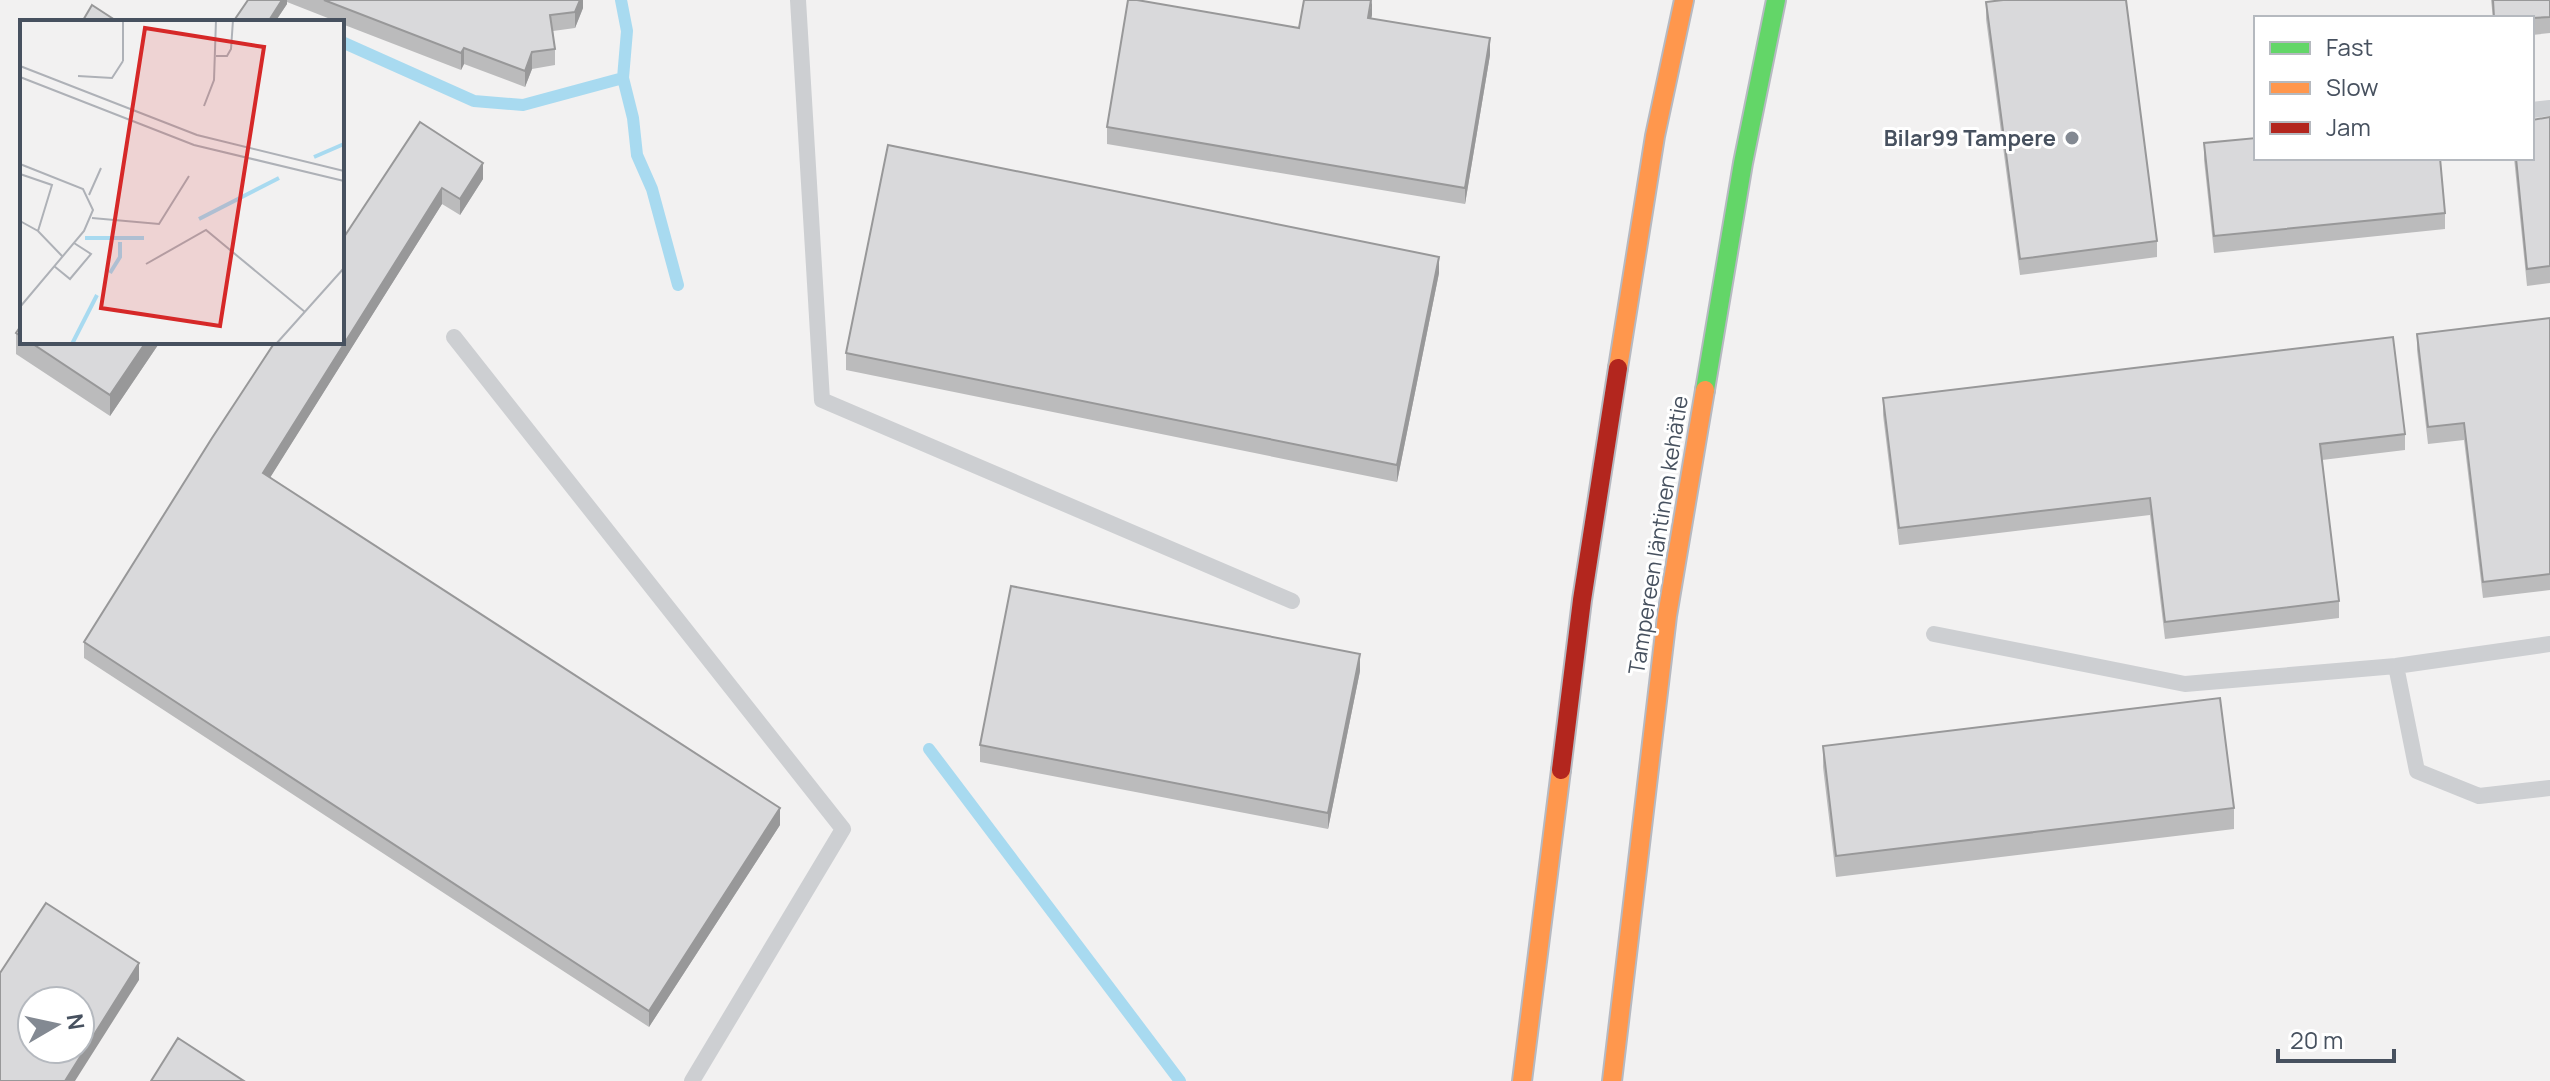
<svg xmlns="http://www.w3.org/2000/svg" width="2550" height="1081" font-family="Manrope,sans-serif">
<rect width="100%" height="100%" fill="#f2f1f1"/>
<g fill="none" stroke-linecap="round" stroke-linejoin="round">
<!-- stream -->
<path stroke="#a8daf0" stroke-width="12" d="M621 0 627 31 623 78 633 118 637 155 652 189 678 285
M342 42 474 101 523 105 623 78
M929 749 1180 1081"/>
<!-- fast casing -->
<g stroke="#b6b9c1" stroke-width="22">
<path id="fast" d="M1705 390 1743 163 1776 0"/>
</g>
<!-- slow casing -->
<g stroke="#b6b9c1" stroke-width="22">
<path id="slow" d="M1618 368 1655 136 1684 0
M1522 1081 1561 770
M1612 1081 1667 616 1705 390"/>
</g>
<!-- jam casing -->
<g stroke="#b6b9c1" stroke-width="22">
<path id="jam" d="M1561 770 1582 600 1618 368"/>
</g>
<!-- lane -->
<path stroke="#cdcfd2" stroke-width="16" d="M798 0 822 400 1292 601
M2532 110 2550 108
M454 337 843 829 692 1081
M1934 634 2185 684 2396 666 2550 644
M2396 666 2417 771 2479 796 2550 788"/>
<!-- fast -->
<use href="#fast" stroke="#63d668" stroke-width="18"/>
<!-- slow -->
<use href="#slow" stroke="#ff974d" stroke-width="18"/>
<!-- jam -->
<use href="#jam" stroke="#b3261e" stroke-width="18"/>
</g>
<!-- wall -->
<path fill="#bbbbbc" d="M248 0H583V8L575 28 553 31 555 49V65L532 69 525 87 464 64 461 70 342 24V22H338L287 2V4L275 22H233Z
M2491 0H2550V33L2532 35V18H2493Z
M1986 2 2157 241V257L2020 275 1986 19Z
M1372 15 1371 18 1490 55 1465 204 1107 144V127Z
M2550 117V283L2527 286 2514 158H2532Z
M2204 143 2445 213V229L2214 253 2204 160Z
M483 163V179L460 215 442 204 270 477 780 825 649 1027 84 658V642L342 240Z
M1439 273 1397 482 846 370V353Z
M2550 318V590L2483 598 2464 440 2428 444 2417 350V334Z
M22 324V342H160L110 416 16 354V333Z
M1883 398 2405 434V450L2322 460 2339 601V618L2165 639 2150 515 1899 545 1883 415Z
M1360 671 1328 829 980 762V745Z
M1823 746 2234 808V829L1836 877 1823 767Z"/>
<!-- shaded-wall -->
<path fill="#989899" d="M282 0H287V4L275 22H268Z
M580 0H583V8L575 28V12Z
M1372 0V15L1368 34V18Z
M1490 38V55L1465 204V188Z
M464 48V64L461 70V53Z
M532 52V69L525 87V71Z
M483 163V179L460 215V199Z
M442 188V204L263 489V473Z
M1439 257V273L1397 482V465Z
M146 342H160L110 416V395Z
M1360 654V671L1328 829V813Z
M780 808V825L649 1027V1011Z
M139 963V980L75 1081H65Z"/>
<!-- building -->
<path fill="#d9d9db" stroke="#989899" stroke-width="2" fill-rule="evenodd" d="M248 0H282L268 22H233Z
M324 0H580L575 12 550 15 555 49 532 52 525 71 464 48 461 53Z
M1128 0H1137L1299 28 1304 0H1371L1368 18 1490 38 1465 188 1107 127Z
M2003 0H2126L2157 241 2020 259 1986 2Z
M2493 0H2550V17L2532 18H2494Z
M92 5 118 22H82Z
M2550 117V266L2527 269 2516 158H2532V120Z
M420 122 483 163 460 199 442 188 263 473 780 808 649 1011 84 642 212 438 275 342H342V240Z
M2256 138V158H2440L2445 213 2214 236 2204 143Z
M888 145 1439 257 1397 465 846 353Z
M2550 318V574L2483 582 2464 423 2428 427 2417 334Z
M22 324V337L16 333Z
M2393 337 2405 434 2320 444 2339 601 2165 622 2150 498 1899 528 1883 398Z
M30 342H146L110 395Z
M1011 586 1360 654 1328 813 980 745Z
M2220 698 2234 808 1836 856 1823 746Z
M46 903 139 963 65 1081H0V973ZM32 1001H80V1049H32Z
M178 1038 244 1081H151Z"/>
<!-- markers -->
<circle fill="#838992" stroke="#fff" stroke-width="3" cx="2072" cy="138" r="8"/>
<g text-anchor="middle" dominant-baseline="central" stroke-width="6" stroke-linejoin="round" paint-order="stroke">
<!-- poi labels -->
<g font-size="22" font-weight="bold" fill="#47515f" stroke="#fff" text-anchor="end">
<text x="2056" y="138">Bilar99 Tampere</text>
</g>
<!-- street labels -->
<g font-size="22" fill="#47515f" stroke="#fff">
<text transform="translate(1658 535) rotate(-81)">Tampereen läntinen kehätie</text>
</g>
</g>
<!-- overview -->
<g transform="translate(20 20)">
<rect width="324" height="324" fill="#f2f1f1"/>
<path fill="none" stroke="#a8daf0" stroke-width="4" d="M294 137 324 124M179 199 259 158M65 218H124M90 253 100 237V222M52 324 77 275"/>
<path fill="none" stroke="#aeb1b7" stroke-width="2" d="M196 36H207L211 29 213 0M103 41V0M0 46 177 115 324 151M58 56 92 58 103 41M0 57 174 125 324 161M184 86 194 60 196 0M0 144 63 169 73 190 64 211 0 287M0 154 32 165 18 211M69 175 81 148M72 198 139 204 169 156M0 201 18 211 42 236M126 244 186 210 285 292M34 246 50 259 71 234 54 223M256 324 324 248"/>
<path fill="#d62828" fill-opacity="0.15" stroke="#d62828" stroke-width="4" d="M125 8 244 27 200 306 81 288Z"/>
<rect width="324" height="324" fill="none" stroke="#47515f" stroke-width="4"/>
</g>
<!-- legend -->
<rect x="2254" y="16" width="280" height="144" fill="#ffffff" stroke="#b5b9bf" stroke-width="2"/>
<rect x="2270" y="42" width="40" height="12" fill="#63d668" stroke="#b5b9bf" stroke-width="2"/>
<text x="2326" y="56" font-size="24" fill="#47515f">Fast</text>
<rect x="2270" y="82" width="40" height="12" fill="#ff974d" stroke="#b5b9bf" stroke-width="2"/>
<text x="2326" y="96" font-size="24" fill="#47515f">Slow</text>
<rect x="2270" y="122" width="40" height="12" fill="#b3261e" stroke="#b5b9bf" stroke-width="2"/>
<text x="2326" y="136" font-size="24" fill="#47515f">Jam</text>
<!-- north arrow -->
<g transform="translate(56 1025) rotate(81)"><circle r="38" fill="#ffffff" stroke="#b5b9bf" stroke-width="2"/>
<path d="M0-6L14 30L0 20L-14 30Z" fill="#838992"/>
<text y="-12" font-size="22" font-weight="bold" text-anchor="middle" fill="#47515f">N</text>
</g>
<!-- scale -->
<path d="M2278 1049v12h116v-12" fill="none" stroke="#47515f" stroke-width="4"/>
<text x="2290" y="1049" font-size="24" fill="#47515f" stroke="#ffffff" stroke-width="6" paint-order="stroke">20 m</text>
</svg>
